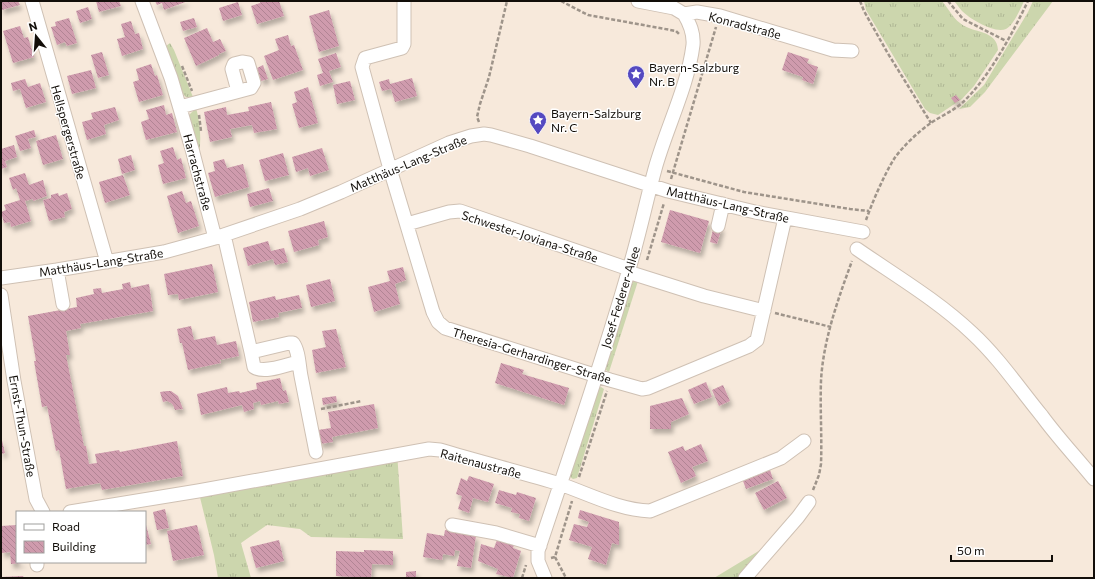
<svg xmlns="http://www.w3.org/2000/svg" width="1095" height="579" font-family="Commissioner,sans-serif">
<defs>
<pattern id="grass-tufts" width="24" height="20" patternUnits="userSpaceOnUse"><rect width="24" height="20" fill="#ccd6ad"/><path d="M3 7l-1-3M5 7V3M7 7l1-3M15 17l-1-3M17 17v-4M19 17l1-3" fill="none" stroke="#aeb694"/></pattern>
<pattern id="building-back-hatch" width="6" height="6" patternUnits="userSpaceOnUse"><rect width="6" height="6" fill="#cf9bad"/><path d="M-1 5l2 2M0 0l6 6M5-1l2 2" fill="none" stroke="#b18494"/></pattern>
<filter id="shadow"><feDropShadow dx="2.5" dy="4.5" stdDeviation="2" flood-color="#0004"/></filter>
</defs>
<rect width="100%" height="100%" fill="#f7e9db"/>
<!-- grass -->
<path fill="url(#grass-tufts)" d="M864 1H942C948 8 953 18 960 23 973 34 997 29 998 50L974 86 962 99 938 115 930 113 925 109 866 10Z
M954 1H1024C1021 8 1013 26 1006 29 995 34 970 19 962 11 959 8 957 4 954 1Z
M1033 1H1053L985 92 970 107 959 109 984 85 1028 12Z
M170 43 174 50 193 97H186L183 94 166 48V46Z
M196 108C201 125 201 141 199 158L189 121V115Z
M630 279 638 281 609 372 606 370 604 364Z
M601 387 604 389 577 478 573 479 570 477 569 474 596 389Z
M397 452 403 539 311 537 300 529 267 525 241 543 251 578H218L214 555 197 485 255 474Z
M775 541 741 578H714Z"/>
<!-- building -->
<path fill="url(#building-back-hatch)" filter="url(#shadow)" d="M1 1H18L20 5 2 10Z
M96 1H119L121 6 99 12Z
M155 1H188L164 10 162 3 157 5Z
M261 1H279L284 16 257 24 251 6 260 3Z
M238 2 242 15 223 21 219 8Z
M88 7 92 19 80 23 76 11Z
M329 10 339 46 319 52 309 16Z
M69 18 77 43 67 46 65 42 57 45 51 27 56 26 55 22Z
M194 18 197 27 183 31 180 22Z
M131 21 135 34 139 33 143 49 122 56 117 39 125 37 121 24Z
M20 26 24 38 28 37 34 57 13 63 3 31Z
M207 28 213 42 220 39 226 51 219 54V55L196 66 184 38Z
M288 35 291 46 294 45 303 70 273 80 264 56 279 50 275 39Z
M102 52 109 75 98 78 91 55Z
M788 52 809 59 807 63 818 67 813 84 802 80 803 77 782 70Z
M336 53 341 67 329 71 333 82 320 86 317 75 323 73 318 59Z
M151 64 155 76 157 75 163 95 139 102 133 82 139 80 136 69Z
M263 65 268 79 261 81 257 68Z
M91 70 96 88 72 94 67 76Z
M412 78 417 96 395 102 391 89 382 91 379 82 389 79 390 84Z
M25 79 28 87 40 83 46 102 26 108 20 89 13 91 11 83Z
M350 81 355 100 337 104 333 85Z
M308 87 318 123 299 128 292 104 297 102 294 92Z
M956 95 960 100 955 103 951 98Z
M271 102 277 129 254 133 252 125 230 129 232 137 210 142 204 112 226 107 227 115 249 111 248 107Z
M164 105 166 115 172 113 177 132 146 140 141 122 149 119 146 110Z
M115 107 119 120 104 125 106 134 87 140 82 122 93 119 91 113Z
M34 130 36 137 28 139 31 148 20 151 15 136Z
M56 135 63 159 43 165 36 141Z
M14 145 17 157 5 161 7 167 1 169V149Z
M173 147 177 160 181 158 186 178 163 184 158 165 164 163 160 151Z
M322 148 329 170 310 176 308 168 296 172 292 157Z
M283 153 289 175 265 181 259 160Z
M131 155 135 170 122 174 118 159Z
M224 159 227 168 243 164 249 187 215 197 208 173 215 171 213 162Z
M25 173 29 185 43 180 47 196 33 201V199L25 201 31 221 11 227 10 222 4 223 1 212 6 210 4 205 20 200 16 188 13 190 9 178Z
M123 175 130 195 105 203 99 182Z
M269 188 273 201 250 207 247 194Z
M182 191 186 203 191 201 199 226 178 233 167 196Z
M58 193 59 196 67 193 72 209 64 212 65 217 49 221 43 200 51 198V195Z
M670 210 709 221 700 253 661 242Z
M324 221 328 237 318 240 319 245 294 252 288 231Z
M714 225 722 227 717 244 710 242Z
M268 241 271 251 284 248 288 262 275 265 273 259 248 266 243 248Z
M212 264 218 292 179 300 178 294 168 295 164 274Z
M403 267 406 280 395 284 400 304 374 312 368 287 390 281 387 271Z
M330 279 335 301 311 307 306 285Z
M130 282 131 288 149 284 153 311 80 324 81 328 66 331 70 355H66L84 446H86L89 464 97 463 95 454 119 450 120 452 177 441 183 476 102 490 100 483 66 489 59 450 56 451 47 406 42 407 34 361H36L28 316 77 307 76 298 94 294 93 289 101 288 102 293 123 289 122 284Z
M299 295 302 308 278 313 279 317 253 322 249 302 275 296 276 300Z
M191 326 194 340 215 336 217 345 236 341 239 356 220 360 221 363 188 370 182 343H180L177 329Z
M336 329 346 367 316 373 312 350 326 347 322 331Z
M501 363 524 370 522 374 569 388 564 405 495 383Z
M280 378 283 391 286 390 289 402 279 404 278 401 261 405 260 401 253 403 254 409 244 412 242 405 201 415 197 394 227 387 228 393 239 391 240 393 257 389 256 383Z
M706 382 712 397 694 404 688 390Z
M723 385 730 401 719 406 712 390Z
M167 391H171L178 396 183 409 175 410 173 405 171 403 167 401 163 402 160 392Z
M336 396 337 402 323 405 322 398Z
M682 398 689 414 671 422V429H650V406Z
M374 404 378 428 332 437 333 442 320 444 318 430 331 428 328 412Z
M1 436 5 453 1 454Z
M701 444 708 461 692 467 696 476 681 483 668 452 683 446 685 451Z
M770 470 773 479 746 489 743 481Z
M469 476 494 484 488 502 473 498 469 513 458 509 462 496 456 494 461 478 467 481Z
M778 481 787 498 764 510 755 493Z
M499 490 516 495 517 492 536 498 529 521 519 518 520 514 511 512 512 508 495 503Z
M165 509 169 528 157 530 153 512Z
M580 510 619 522V545L612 543 606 565 588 559 592 547 569 540 574 524 587 527 589 522 578 518Z
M145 521 151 544 145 545Z
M17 525V562H23V563L11 564 10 552 2 553 1 526Z
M197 525 204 555 173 561 167 531Z
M445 530 476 536 471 568 457 566 460 551 455 550 454 556 443 554 442 560 423 557 427 533 444 536Z
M279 540 284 561 256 568 250 547Z
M497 540 514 545 513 548 521 551 513 578 496 574 498 569 478 561 481 544 494 548Z
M364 550 393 551V565L372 564 371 578 336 576V551L364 552Z
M416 571V578H406V572Z
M23 576 24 578H1V577Z"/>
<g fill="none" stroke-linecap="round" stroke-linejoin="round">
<!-- minor casing -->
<g stroke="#cfc1b4" stroke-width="15">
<path id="minor" d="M32 1 107 262
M142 1 171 78 192 149 215 238
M404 1V44L402 48 365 58 362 67 390 169 433 312 438 322 445 328 610 380 642 389 648 388 749 346 757 340 785 218
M638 1 674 8 684 14 697 12 720 16 833 50 852 51
M180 107 251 88 254 83 248 63 242 62 234 64 232 69 238 91
M407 224 449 212 460 211 629 269
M718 226 723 204
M224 235 251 352
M857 249C896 276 937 300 972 333 999 358 1019 388 1042 416 1058 438 1077 458 1094 479
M57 270 63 304
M628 272 704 296 764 311
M1 278 57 270 164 252 215 238 300 209 341 192 449 143 471 136 484 134 491 135 530 146 668 191 755 212 863 232
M1 295 14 381 36 499 43 512
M298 362C286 365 264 374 254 367L251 352 289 343H293C299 351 299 366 301 376 306 401 311 426 316 452
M70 512 198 491 429 449 440 450C480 462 520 472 560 484 589 494 619 510 650 511L781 458 804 441
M452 525 496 533 540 546
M37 565V562
M545 578 538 561V551C569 457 602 364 629 269 639 236 646 202 655 169 666 129 688 86 693 45 694 33 690 24 684 14
M745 578 798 517 809 502"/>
</g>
<!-- path -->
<path stroke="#9e948a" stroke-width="2.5" stroke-dasharray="4 2" stroke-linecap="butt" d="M561 1 588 15 676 31 679 34
M860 1 864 11 887 52 931 123
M948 1 963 19 1006 41
M182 66 192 91
M199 115 201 131
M479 122 477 117 480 104 489 77 507 1
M667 171 744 192 850 209 869 211
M671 179 716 27
M866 220C872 203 884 175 894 159 903 146 918 132 931 123 941 116 953 111 962 103 989 78 1012 34 1028 1
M647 260 664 203
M775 313 831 327
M321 409 362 401
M579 477 607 391
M813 490 819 475 821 464C822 436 820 409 821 381 823 341 838 299 852 261
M555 557 566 578
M551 558 555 557 572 501
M522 578 526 565"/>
<!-- minor -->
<use href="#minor" stroke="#fff" stroke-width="13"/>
</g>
<!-- icons -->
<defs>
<g id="sight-pin" transform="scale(0.9)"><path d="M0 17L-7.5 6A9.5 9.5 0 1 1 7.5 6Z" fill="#5449c0" stroke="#fff"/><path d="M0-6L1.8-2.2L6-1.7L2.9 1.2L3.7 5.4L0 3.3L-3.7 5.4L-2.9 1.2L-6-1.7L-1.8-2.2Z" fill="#fff"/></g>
</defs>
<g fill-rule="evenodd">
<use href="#sight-pin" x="636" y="74"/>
<use href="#sight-pin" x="538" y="120"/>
</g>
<g text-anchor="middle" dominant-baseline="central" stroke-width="3" stroke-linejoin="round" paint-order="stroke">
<!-- street labels -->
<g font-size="12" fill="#120e09" stroke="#fff">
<text transform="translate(745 25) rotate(15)">Konradstraße</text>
<text transform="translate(69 132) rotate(74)">Hellspergerstraße</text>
<text transform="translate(408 163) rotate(-23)">Matthäus-Lang-Straße</text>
<text transform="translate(198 172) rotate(75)">Harrachstraße</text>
<text transform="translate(728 204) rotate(13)">Matthäus-Lang-Straße</text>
<text transform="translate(530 236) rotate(18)">Schwester-Joviana-Straße</text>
<text transform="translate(101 262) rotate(-9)">Matthäus-Lang-Straße</text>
<text transform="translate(620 297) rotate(-73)">Josef-Federer-Allee</text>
<text transform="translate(532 355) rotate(17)">Theresia-Gerhardinger-Straße</text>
<text transform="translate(23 426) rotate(80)">Ernst-Thun-Straße</text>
<text transform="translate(481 463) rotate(15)">Raitenaustraße</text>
</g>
<!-- poi labels -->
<g font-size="12" fill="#120e09" stroke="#fff" text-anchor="start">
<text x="649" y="67">Bayern-Salzburg<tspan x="649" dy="14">Nr. B</tspan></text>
<text x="551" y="113">Bayern-Salzburg<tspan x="551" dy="14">Nr. C</tspan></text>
</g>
</g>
<!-- border -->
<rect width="1095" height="579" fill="none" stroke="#120e09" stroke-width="4"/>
<!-- legend -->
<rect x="16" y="511" width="130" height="52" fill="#ffffff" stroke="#a09f9d"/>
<rect x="24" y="524" width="20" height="6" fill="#ffffff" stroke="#a09f9d"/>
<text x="52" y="531" font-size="12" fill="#120e09">Road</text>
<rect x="24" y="541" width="20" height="12" fill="url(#building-back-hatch)" stroke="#a09f9d"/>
<text x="52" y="551" font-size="12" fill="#120e09">Building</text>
<!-- north arrow -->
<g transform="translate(36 36) rotate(343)" stroke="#ffffff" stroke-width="3" paint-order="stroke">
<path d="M0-3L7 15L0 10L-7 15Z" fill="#120e09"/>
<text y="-6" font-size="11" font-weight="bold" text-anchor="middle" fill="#120e09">N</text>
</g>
<!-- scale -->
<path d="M951 555v6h101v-6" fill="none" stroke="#120e09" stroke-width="2"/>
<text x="957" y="555" font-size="12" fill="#120e09" stroke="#ffffff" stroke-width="3" paint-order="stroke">50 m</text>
</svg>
